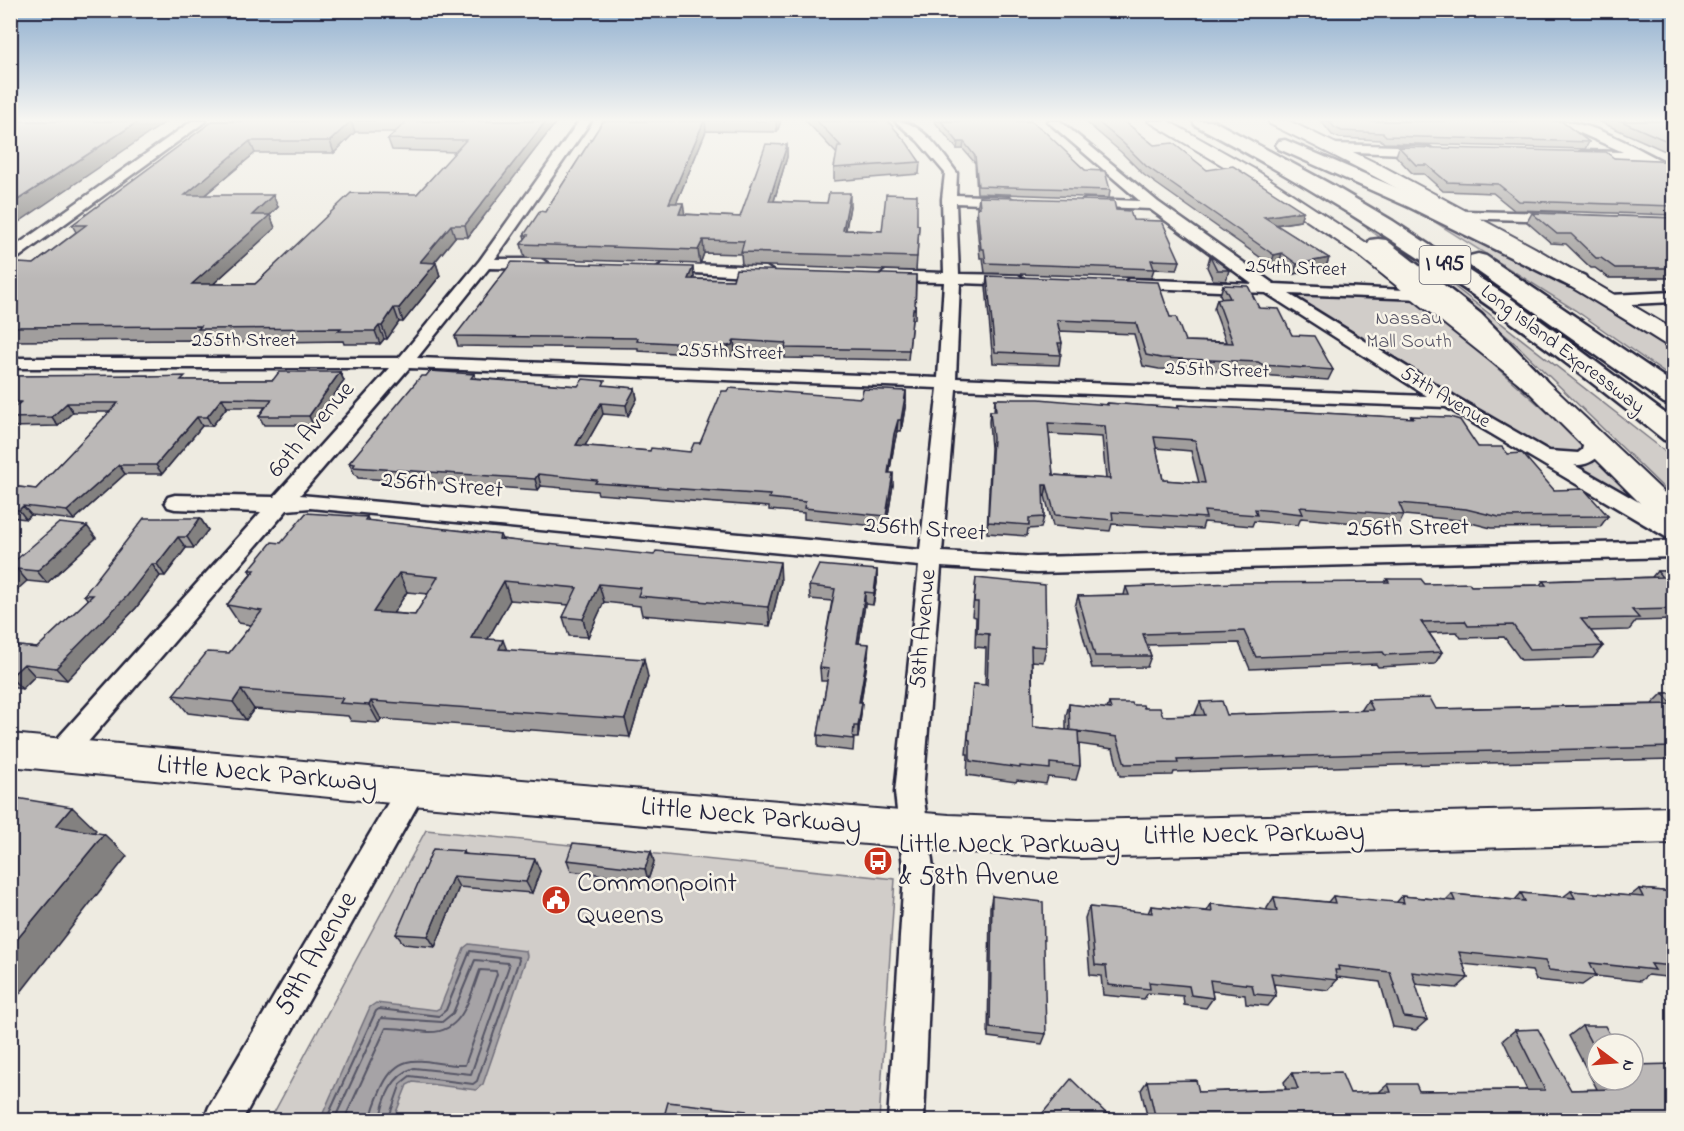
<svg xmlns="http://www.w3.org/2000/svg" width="1684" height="1131" font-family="'Indie Flower',sans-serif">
<rect width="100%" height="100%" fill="#eeebe1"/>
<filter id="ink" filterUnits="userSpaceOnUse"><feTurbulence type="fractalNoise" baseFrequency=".0167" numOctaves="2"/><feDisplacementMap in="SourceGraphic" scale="12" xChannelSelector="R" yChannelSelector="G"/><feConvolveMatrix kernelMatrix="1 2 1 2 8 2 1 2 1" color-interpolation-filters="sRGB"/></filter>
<g filter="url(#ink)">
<!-- green -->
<path fill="#d1cdc9" stroke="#7a7882" stroke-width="1.5" d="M1428 213 1525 263 1560 284 1595 297 1673 348V379L1575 310 1422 214Z
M1370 227 1446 280 1656 444 1673 459V497L1516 344 1439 280 1367 228Z
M1290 294 1419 299 1667 518 1660 519Z
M426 830 895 879 879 1120H270Z"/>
<!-- water -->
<path fill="#a6a3a6" stroke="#716f7b" stroke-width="1.5" d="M469 944 526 951 527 956 483 1084 476 1090 413 1082 407 1085 393 1120H320L370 1007 376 1003 436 1010 440 1008 464 948Z"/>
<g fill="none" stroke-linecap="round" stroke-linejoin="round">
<!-- shore -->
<path stroke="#575666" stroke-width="2" d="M326 1120 376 1011 379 1009 439 1016 446 1010 470 951 518 957 519 960 477 1081 473 1084 410 1076 401 1083 388 1120
M334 1120 381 1018 442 1022 453 1013 475 960 508 963 509 966 471 1074 414 1068C392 1075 383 1099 380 1120
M344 1120 386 1028C400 1027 413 1031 428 1032 463 1034 470 996 480 970L496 971 497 974 465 1065C430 1067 403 1045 383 1085 378 1096 372 1108 371 1120"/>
<!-- minor casing -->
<g stroke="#22223b" stroke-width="5">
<path id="minor" d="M192 121H206L15 260 10 261V250Z
M579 121H591L495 259H541L549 264 541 269 489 268 417 358 938 378 944 282 886 281 878 276 886 271 944 273 942 199 945 173 918 141 895 121C922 121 942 153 957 173L956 195 1008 197 1015 201 1008 205 956 203 959 274 1018 275 1026 280 1018 285 960 283 956 378 1427 396 1266 293 1124 287 1121 284 1129 279 1252 284 1150 209 1081 206 1079 203 1086 199 1140 201 1047 121H1060L1158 202 1274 284 1427 291 1429 294 1421 299 1289 294 1457 398 1549 451 1578 453 1582 450 1586 436H1600C1612 453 1589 467 1574 465L1674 522V539L1666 537 1446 407 956 389 942 552 1036 557 1674 541V557L1036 573 941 567 923 792 934 876 924 1120H888L904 876 895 792 919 566 310 508 287 510 69 764 59 767 49 764 45 756 49 748 261 512 175 509 168 507 165 502 168 497 175 495 274 497 390 368H10V358H399L480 260ZM409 368 938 388 920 550 300 495Z
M1553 121C1595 121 1637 149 1674 167V176L1639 160 1578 158 1576 155 1582 151 1623 152Z
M1334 144 1429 147 1435 151 1429 155 1330 151 1328 148Z
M1464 211 1561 213 1568 217 1561 221 1459 218 1457 215Z
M664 263 766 267 774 272 766 277 659 271 656 268Z
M1674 292V302L1610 305 1602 300 1610 295Z
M412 776 422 779 426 788 422 797 242 1120H204L209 1107 402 779Z"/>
</g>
<!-- secondary casing -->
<g stroke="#22223b" stroke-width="4">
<path id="secondary" d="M1148 121H1168L1254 169 1371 246 1543 378 1674 502V529L1663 526 1525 388 1413 299 1357 254 1242 177Z
M1268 121H1289L1384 167 1535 248 1674 330V347L1666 345C1537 264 1407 190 1270 124Z
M10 734 412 771 949 815 1079 820 1674 807V843L1079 858 949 851 412 805 10 766Z"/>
</g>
<!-- motorway casing -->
<g stroke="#22223b" stroke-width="5">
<path id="motorway" d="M1193 121H1214L1332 185 1393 221 1513 300 1674 420V442L1664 440C1516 319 1364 214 1195 125Z
M1285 140 1423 199 1585 276 1588 281 1585 286 1577 288 1569 286 1409 207 1279 149 1276 145 1279 141Z
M1378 239 1386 240 1481 314 1543 377 1547 383 1543 389 1534 391 1525 389 1463 324 1370 250 1367 245 1370 240Z
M1478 254 1486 256 1674 384V405L1664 403 1470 266 1467 261 1470 256Z"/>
</g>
<!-- minor -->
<use href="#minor" fill="#f7f3e8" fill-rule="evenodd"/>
<!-- secondary -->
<use href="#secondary" fill="#f7f3e8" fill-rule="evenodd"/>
<!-- motorway -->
<use href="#motorway" fill="#f7f3e8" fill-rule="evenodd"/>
</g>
<!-- wall -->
<path fill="#a19e9d" stroke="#22223b" stroke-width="1.5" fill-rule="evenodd" d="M213 121H557L468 237H455L434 263H436L440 276 403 322H399L387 339H384L380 344H344L343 341 205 343 204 340 10 341V270L34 264 76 232 72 225ZM355 132H395L388 139 392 150 456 152 417 194 255 284H213L275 228 270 215 278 207 205 195 255 153H334Z
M603 121H781L777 132 706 131 676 203H683L684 214 740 217 787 145V157L774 201 850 206 846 230 882 231 919 225 916 271 742 265 741 254 704 253 700 264 525 258 521 244 525 239 524 235 545 212Z
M806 121H888L920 162 919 174 834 181V168L837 154Z
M934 121H1031L1085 170 1110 190 1109 198 977 193 975 163 963 149H957Z
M1085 121H1124L1154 145 1207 170 1303 211 1300 221 1276 225 1329 258 1325 269 1293 274 1279 264 1271 265 1144 175 1121 152Z
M1321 121H1561L1589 142 1585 149 1384 143 1381 140 1339 138 1332 135Z
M1598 121H1674V155Z
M1399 147 1614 158 1674 166V215L1514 210 1493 193 1443 191 1424 174H1413L1396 156Z
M979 197 1116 210 1133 220 1180 261 1177 270 1154 269 1151 278 985 273 983 258H980L976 215Z
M1532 213 1674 218V278H1609L1595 268H1591L1566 244 1551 243 1527 222Z
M1210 256 1229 270 1226 281 1213 280 1207 267Z
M916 275 915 319H912L908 360 785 358V353L735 350 733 355 729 356 638 351V348L458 346 455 336 694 277 693 279 733 280Z
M987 276 1170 317 1185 341 1226 342 1214 309 1217 299 1222 298 1220 295 1223 285 1259 308 1292 335 1333 370 1328 380 1259 375 1254 372 1159 369 1143 366 1134 334 1059 331 1062 343 1059 365 993 363 986 286Z
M340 372 344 381 313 425H264L259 416 265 407H227L212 426H202L162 474H125L74 520 31 515 26 519 10 517V486L36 489 110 412H73L58 426 10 427V376L150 377 187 380H273Z
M474 374 476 378 578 386H606L635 388 637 399 628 416 603 414 585 446 650 451 690 452 700 443 861 398 906 391V402L901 431H897L894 445 889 473 893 485 886 527 804 519V513L769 510V507L598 494 597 491 541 486 538 490 358 478 356 475H355L349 463 426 376Z
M995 399 1107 405V403L1178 408V405L1410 418 1411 416 1478 447 1508 454 1554 490 1608 516 1600 527 1491 528 1459 520 1404 515 1398 527 1301 518 1298 525 1254 521 1252 526 1204 522 1202 529 1112 524 1110 531 1053 526 1045 496H1043L1044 517 1041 528 1028 529 1027 536 987 533 991 448 989 422 990 411H994ZM1049 434 1102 437 1106 479 1053 475ZM1156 448 1191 451 1199 483 1163 480Z
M367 517 369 521 500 535 502 539 781 581 770 626 642 615 640 606 604 602 588 637 569 636 563 617 569 605 510 600 488 639 507 650 648 677 630 737 381 719 379 723 351 721 348 716 254 709 246 720 188 713 173 695 229 653 251 625 239 623 227 605 251 574 249 570 281 543ZM407 592 428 594 415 615 393 613Z
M200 518 208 530 194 548H186L165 576H160L136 608 67 680 35 676 22 689 10 687V645L37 648 88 600 84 595Z
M96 538 47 583 27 581 10 565Z
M877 570V583L873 605 865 604 859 643 868 656 861 702H862L861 714 858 738H854L853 751 818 747V735L827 681H821L820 668 832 601 810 599 809 586Z
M1657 571H1674V620L1636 621 1629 630 1590 631 1603 646 1593 658 1521 660 1504 637 1461 638 1457 632 1429 633 1442 652 1435 664 1378 667 1376 664 1250 669 1239 643 1147 645 1151 656 1147 667 1092 668 1075 607 1078 596 1124 595 1126 587 1385 582 1387 579 1425 584 1471 586 1540 585 1543 581 1652 577Z
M976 578 1046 647 1043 662 1032 661 1033 727 1066 730V716L1069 704 1107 709 1109 703 1133 705 1144 708 1163 716 1195 715V714L1200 702 1227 715 1361 711 1368 700 1436 709 1652 704 1663 693H1674V759L1396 765 1174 772 1173 775 1120 776 1113 749 1079 744 1080 766 1076 780 1048 777 1046 784 1017 780 1016 782 967 775 968 754H966L973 684 985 685 986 648 975 647 976 617 972 616Z
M463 851 464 854 540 871 532 893 459 887 435 947 404 944 396 934Z
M651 851 654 862 648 880 571 871 567 860Z
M1639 889 1674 892V978L1648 975 1640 981 1595 976 1582 985 1536 980 1532 971 1463 964 1468 978 1457 988 1415 984 1427 1020 1416 1030 1393 1027 1380 982 1337 977V980L1328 990 1274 984 1276 996 1268 1006 1246 1004 1245 995 1212 991 1213 998 1206 1008 1184 1005 1183 996 1148 993 1144 999 1103 995 1101 976 1090 975 1085 918 1089 907 1148 913 1151 906 1207 911 1211 904 1267 910V908L1274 897 1328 902 1333 896 1396 903 1402 896 1446 900 1452 894 1515 900 1521 893 1563 897 1571 891 1630 896Z
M992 896 1046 1034 1042 1044 988 1037 990 907Z
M1582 1026 1597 1044V1080H1633L1674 1120H1148L1141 1090 1147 1081 1199 1092 1286 1089 1284 1082 1292 1073 1350 1093 1379 1092 1388 1084 1419 1091 1527 1090 1503 1040 1515 1030 1571 1090 1597 1089 1569 1036Z"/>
<!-- shaded-wall -->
<path fill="#838180" stroke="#22223b" stroke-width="1.5" d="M139 121H167L10 228V205Z
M351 121 355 132 334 153 330 141Z
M546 121H557L468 237 465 225Z
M704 121H705L706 131 671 216 669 203Z
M776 121H781L777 132Z
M250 141 255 153 190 207 185 195Z
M958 142H964L963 149H957Z
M787 145V157L770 214 769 201Z
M850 193V206L843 243V230Z
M273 195 278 207 270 215 275 228 199 297 192 284 252 215Z
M683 203 685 216 679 214Z
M1303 211 1300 221 1260 227 1264 217Z
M451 225 455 237 424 275 420 262Z
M703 240 704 253 700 264 698 250Z
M1282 253 1279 264 1271 265 1274 255Z
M1329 258 1325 269 1293 274 1297 264Z
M436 263 440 276 403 322 399 308Z
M693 267 694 277 689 288 688 279Z
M394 308 399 322 387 339 382 326Z
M379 326 384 339 380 344 375 331Z
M734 340 735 350 733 355 729 356 728 346Z
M340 372 344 381 313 425 309 416Z
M635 388 637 399 628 416 626 405Z
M906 391V402L901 431V420Z
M222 398 227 407 212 426 207 417Z
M67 403 73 412 58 426 52 417Z
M601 403 603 414 579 456 576 445Z
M197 417 202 426 162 474 156 465Z
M898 420 897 431 894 445 888 484V473L894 434Z
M119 465 125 474 74 520 67 511Z
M893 473V485L886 527V516Z
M538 474 541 486 538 490 535 479Z
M1043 485H1047L1045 496H1041Z
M23 506 31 515 26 519 19 510Z
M200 518 208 530 194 548 187 537Z
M87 526 96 538 47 583 37 571Z
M178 537 186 548 165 576 157 564Z
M780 562 781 581 770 626 768 607Z
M152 564 160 576 136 608 67 680 56 668Z
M17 569 27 581 10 596V575Z
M877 570V583L873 605 874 593Z
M399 573 407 592 382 631 373 612Z
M504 581 510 600 478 656 471 638Z
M599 584 604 602 588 637 583 619Z
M865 592V604L857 655V643Z
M503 640 510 658 499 649Z
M869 644 868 656 859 714V702Z
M644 659 648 677 630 737 625 719Z
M24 664 35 676 22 689 10 677Z
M241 690 254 709 246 720 233 702Z
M371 701 381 719 379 723 369 705Z
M862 702 861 714 858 738V726Z
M72 807 96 830 80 848 56 826Z
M104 834 127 856 10 1006V948Z
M651 851 654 862 648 880 645 869Z
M535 859 540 871 532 893 526 882Z
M453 876 459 887 435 947 428 936Z
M746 1111 748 1120H744Z"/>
<!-- building -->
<path fill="#bbb8b7" stroke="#22223b" stroke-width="1.5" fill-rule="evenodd" d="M10 121H139L10 205Z
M213 121H546L465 225H451L420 262 436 263 399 308H394L382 326H379L375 331H338L341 328 198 329 201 326 10 327V270L19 263 34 264 86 225H72ZM351 121H407L388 139 466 140 417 194 351 193 255 284H192L270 215H252L273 195H185L250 141H330Z
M603 121H704L669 203H683L679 214 740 217 766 144 787 145 769 201 827 203 829 193H850L843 230 882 231 886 194 917 195V225H919L917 257 741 252 744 241 703 240 698 250 521 244 528 235H524L540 211 545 212Z
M817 121H888L907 143 920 162 834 168 838 146H841Z
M941 121H1031L1043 130 1085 170 1105 171 1110 190 978 186 975 156 964 142H958Z
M1097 121H1124L1154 145 1173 143 1207 170 1233 166 1303 211 1264 217 1329 258 1297 264 1282 253 1274 255 1146 166 1123 143Z
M1329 121H1561L1589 142 1386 136 1383 133 1342 131 1335 128Z
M1621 121H1674V144Z
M1399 147 1606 152 1614 158 1658 160 1674 166V198H1671L1674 200V206L1519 201 1498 184 1447 182 1427 165H1416Z
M979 197 1114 201 1116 210 1130 211 1133 220 1162 221 1180 261 1151 260 1154 269 986 263 984 249H981L977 206 980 207Z
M1532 213 1674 218V268H1615L1601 258H1596L1571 234H1557Z
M1210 256 1229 270H1217Z
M512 262 693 267 688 279 733 280 736 269 916 275 915 309H913L909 350 785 348 786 343 734 340 732 345 728 346 637 341 638 338 455 336Z
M987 276 1158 282 1170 317H1176L1185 341 1233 343 1217 299 1230 298 1223 285 1248 286 1259 308 1279 309 1292 335 1314 336 1333 370 1263 365 1258 362 1161 358 1146 355 1136 323 1057 320 1062 343H1058L1061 355 995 352Z
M430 371 474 374 471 378 578 386 583 379 605 381 603 385 635 388 626 405 601 403 576 445 650 451 651 448 690 452 694 443H700L722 391H727L729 388 861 398 863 389 906 391 901 420H898L894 434 888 473H893L886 516 804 508 805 502 769 498 770 495 595 483 597 480 538 474 535 479 353 467 355 464 349 463 421 376H426Z
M279 372H340L309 416H259L272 399 222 398 207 417H197L156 465H119L67 511 23 506 19 510 10 509V486L36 489 118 403H67L52 417 10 418V411L21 402H10V376L148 375 150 377 185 376 181 380H273Z
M995 399H1039L1108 405 1107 403 1179 408 1178 405 1413 418 1411 416 1450 417 1460 420 1478 447H1502L1508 454 1522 453 1554 490 1584 489 1608 516 1499 517 1466 509 1399 503 1404 515 1300 507 1303 514 1255 509 1257 515 1204 511 1206 518 1112 512 1113 520 1055 515 1047 485H1043L1044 517 1029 518V525L988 522 993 438 990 411H996ZM1048 423 1105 426 1110 479 1053 475ZM1154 437 1195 440 1205 483 1163 480Z
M306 513 367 517 365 520 500 535 499 539 654 555 656 551 780 562 768 607 638 596 641 588 599 584 583 619 563 617 577 588 504 581 471 638 503 640 499 649 644 659 625 719 371 701 369 705 340 703 343 698 241 690 233 702 173 695 207 652 229 653 262 611 227 605 255 570H249L272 542 281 543ZM399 573 438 577 415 615 373 612Z
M144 518H200L187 537H178L157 564H152L127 596 56 668 24 664 10 677V645L37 648 93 595H84Z
M59 523 87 526 37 571 17 569 10 575V565Z
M819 565 877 570 874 593 865 592 857 643 869 644 859 702H862L858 726H854L853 739 818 735 829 669 820 668 822 656 835 589 809 586Z
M1657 571H1674V609L1632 610 1639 618 1581 619 1603 646 1559 648 1530 649 1513 625 1468 626 1465 621 1421 622 1442 652 1385 655 1383 652 1256 657 1244 631 1143 634 1151 656H1095L1078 596 1129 595 1126 587 1236 583 1389 582 1387 579H1421L1425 584 1469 583 1471 586 1546 585 1543 581 1662 577Z
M976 578 1045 585 1046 647 1031 646 1033 727 1078 731 1080 766 1050 763V769L1020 766V768L970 761V740L968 739 973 684 987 685 989 634 977 633 978 602H974Z
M1663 693H1674V747L1404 753 1177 760 1178 763 1125 764 1117 737 1070 730 1069 704 1111 709 1109 703H1132L1133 705H1143L1144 708H1160L1163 716 1205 715 1200 702 1222 701 1227 715 1373 710 1368 700 1430 698 1436 709 1672 704Z
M10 797 72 807 56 826 104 834 10 948Z
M573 843 651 851 645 869 567 860Z
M433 849 463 851 462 854 535 859 526 882 453 876 428 936 396 934Z
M1639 889 1674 892V966L1651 964 1655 970 1590 963 1596 975 1549 970 1545 961 1459 952 1468 978 1412 972 1427 1020 1404 1017 1390 972 1338 966 1339 970H1335L1337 980 1271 973 1276 996 1254 994 1252 985 1210 980 1213 998 1191 995 1189 986 1149 982 1150 989 1108 985 1106 966 1095 965 1089 907 1152 913 1151 906 1212 912 1211 904 1277 911 1274 897 1335 903 1333 896 1404 903 1402 896 1455 901 1452 894 1525 901 1521 893 1575 898 1571 891 1643 897Z
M992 896 1043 902 1046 1034 990 1028Z
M1582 1026H1605L1615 1044H1597V1054Z
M1538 1029 1571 1090 1616 1089 1611 1080H1633V1065L1674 1064V1120H1156L1147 1081 1196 1080 1199 1092 1298 1089 1292 1073 1341 1072 1350 1093 1391 1092 1388 1084H1416L1419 1091 1545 1090 1515 1030Z
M1071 1079 1113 1120H1037Z
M668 1102 746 1111 744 1120H663Z"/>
</g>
<!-- sky -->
<linearGradient id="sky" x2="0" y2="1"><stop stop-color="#8dadce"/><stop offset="0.43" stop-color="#f7f6f2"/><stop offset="1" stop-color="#f7f6f2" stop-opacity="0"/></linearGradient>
<rect width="1684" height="279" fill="url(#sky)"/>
<!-- icons -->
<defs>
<g id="bus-disc" transform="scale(1.5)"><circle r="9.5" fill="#c8321e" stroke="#f7f3e8"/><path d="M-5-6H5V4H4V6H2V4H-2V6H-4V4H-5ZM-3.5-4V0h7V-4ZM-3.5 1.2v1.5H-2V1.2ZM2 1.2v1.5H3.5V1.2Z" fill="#fff"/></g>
<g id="civic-disc" transform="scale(1.5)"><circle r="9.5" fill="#c8321e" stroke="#f7f3e8"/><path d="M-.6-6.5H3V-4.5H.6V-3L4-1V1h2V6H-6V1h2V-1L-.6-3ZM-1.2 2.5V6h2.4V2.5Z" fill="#fff"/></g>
</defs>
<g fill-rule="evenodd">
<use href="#bus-disc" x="878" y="861"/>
<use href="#civic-disc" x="556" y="900"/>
</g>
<g text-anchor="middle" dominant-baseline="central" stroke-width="5" stroke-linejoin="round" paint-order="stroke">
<!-- far-street labels -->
<g font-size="20" fill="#22223b" stroke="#f7f3e8">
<text transform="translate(1296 269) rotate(2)">254th Street</text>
<text x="244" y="341">255th Street</text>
<text transform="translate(1562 350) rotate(37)">Long Island Expressway</text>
<text transform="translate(731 353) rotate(2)">255th Street</text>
<text transform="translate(1217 371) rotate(2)">255th Street</text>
<text transform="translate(1445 398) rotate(31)">57th Avenue</text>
</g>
<!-- far-park labels -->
<g font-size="20" fill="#575566" stroke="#f7f3e8">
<text x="1409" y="319">Nassau<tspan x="1409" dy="23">Mall South</tspan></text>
</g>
<!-- shield labels -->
<rect fill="#f7f3e8" stroke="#62616f" stroke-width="1.5" x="1419.5" y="246" width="51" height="38" rx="4.5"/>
<g font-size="22" font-weight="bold" fill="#22223b">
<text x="1445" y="265">I 495</text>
</g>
<!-- street labels -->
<g font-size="24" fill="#22223b" stroke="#f7f3e8">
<text transform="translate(312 430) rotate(-49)">60th Avenue</text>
<text transform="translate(442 486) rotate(5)">256th Street</text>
<text transform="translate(1408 529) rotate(-1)">256th Street</text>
<text transform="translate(925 530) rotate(4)">256th Street</text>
<text transform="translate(924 629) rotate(-85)">58th Avenue</text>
</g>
<!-- near-street labels -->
<g font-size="28" fill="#22223b" stroke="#f7f3e8">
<text transform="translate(267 775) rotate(5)">Little Neck Parkway</text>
<text transform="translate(751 817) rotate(5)">Little Neck Parkway</text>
<text transform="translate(1254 835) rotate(-1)">Little Neck Parkway</text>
<text transform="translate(317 954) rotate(-60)">59th Avenue</text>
</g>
<!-- near-poi labels -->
<g font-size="28" fill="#22223b" stroke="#f7f3e8" text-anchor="start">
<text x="899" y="845">Little Neck Parkway<tspan x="899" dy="32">&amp; 58th Avenue</tspan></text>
<text x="577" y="884">Commonpoint<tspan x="577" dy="32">Queens</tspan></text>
</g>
</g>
<!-- margin -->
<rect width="1684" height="1131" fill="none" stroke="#f7f3e8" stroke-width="36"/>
<rect x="18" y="18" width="1648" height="1095" fill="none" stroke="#22223b" stroke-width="2" filter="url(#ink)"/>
<!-- north arrow -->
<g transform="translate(1615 1062) rotate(106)"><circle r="28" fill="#f7f3e8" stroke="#a29fa3" stroke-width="1.5"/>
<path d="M0-4.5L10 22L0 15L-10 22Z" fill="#c8321e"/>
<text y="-9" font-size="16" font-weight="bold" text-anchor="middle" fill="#22223b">N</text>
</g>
</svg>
